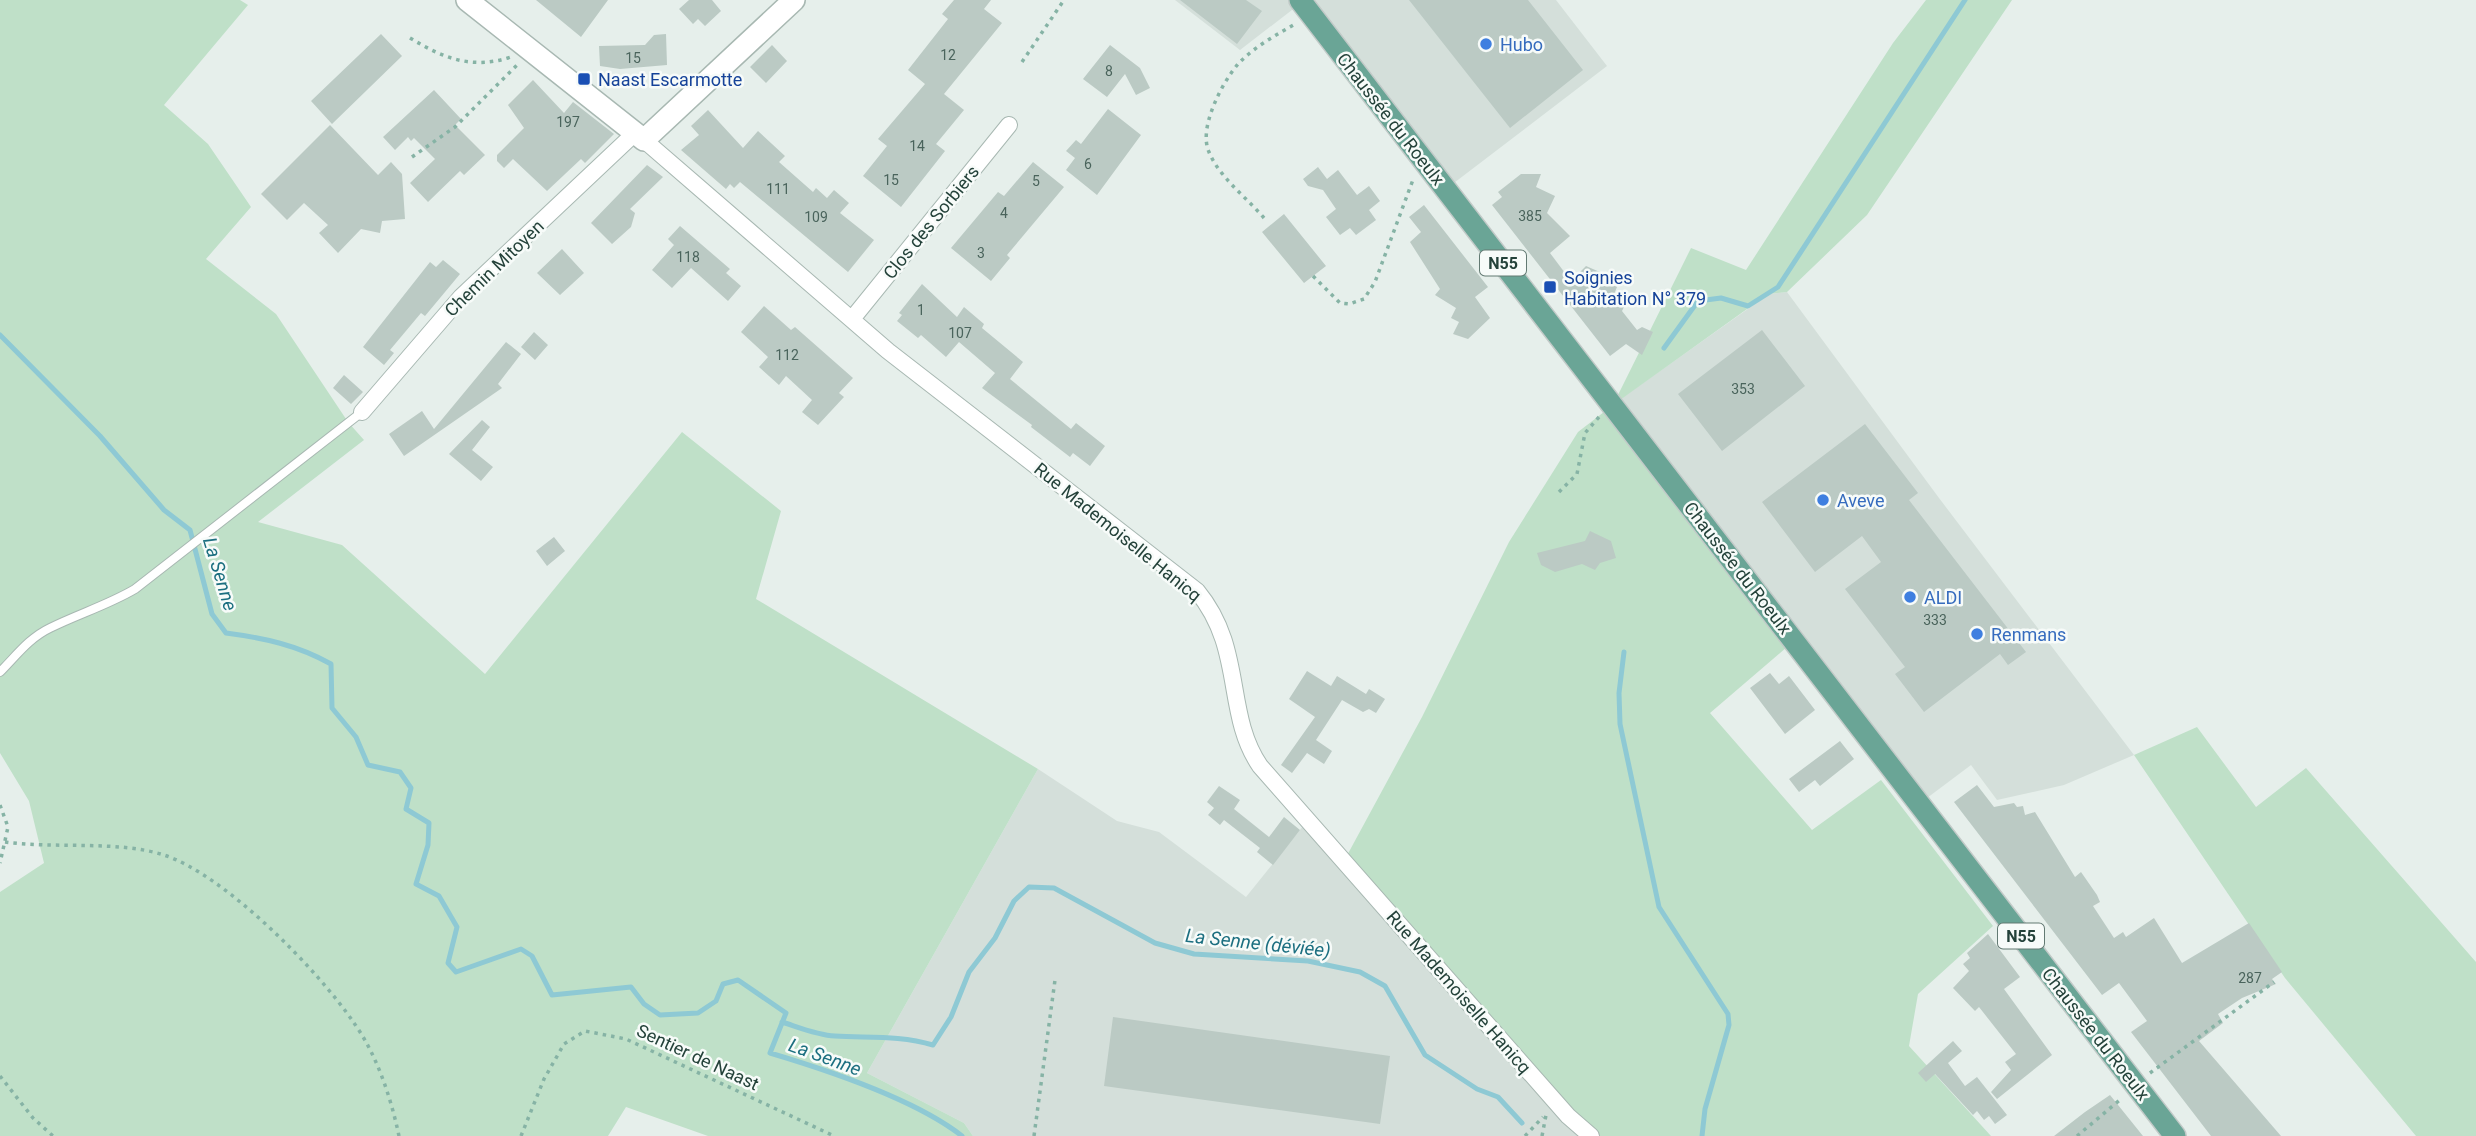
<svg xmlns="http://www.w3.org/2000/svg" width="2476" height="1136" font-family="Roboto,sans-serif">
<rect width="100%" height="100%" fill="#e6efeb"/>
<!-- built -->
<path fill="#d4dfda" d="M1175 0H1556L1607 66 1446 189 1301 3 1240 50Z
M1787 292 1939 498 2134 755 2064 785 1997 800 1971 765 1919 804 1612 405 1769 294Z
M1038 769 1117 821 1159 832 1246 897 1308 820 1579 1136H973L964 1123 867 1073Z"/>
<!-- green -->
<path fill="#bfe0c8" d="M0 0H240L248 5 164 105 208 144 251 207 206 259 276 314 348 422 364 440 258 522 342 545 485 674 682 432 781 511 756 599 1038 769 867 1073 964 1123 973 1136H708L626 1107 608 1136H0V892L44 863 29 801 0 753Z
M1926 0H2012L1867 215 1787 292 1768 294 1613 405 1794 641 1710 713 1812 830 1881 780 1993 926 1918 994 1909 1046 1991 1136H1591L1344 861 1422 717 1509 542 1578 432 1613 405 1691 248 1746 270 1893 43Z
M2197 727 2256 807 2306 768 2476 962V1136H2416L2285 978 2134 755Z"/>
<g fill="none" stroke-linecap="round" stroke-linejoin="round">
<!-- stream -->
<path stroke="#8ec9d4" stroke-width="5" d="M0 335 100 436 164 510 190 530 212 614 226 633C264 638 297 645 331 664L332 708 356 737 368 765 400 772 411 788 406 809 429 823 428 845 416 884 439 896 457 927 448 963 456 972 521 949 532 956 552 995 631 987 644 1004 660 1015 698 1013 716 1001 723 984 738 980 786 1013 770 1053C827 1070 915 1099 962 1136
M1664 348 1698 301 1721 298 1748 306 1778 287 1965 0
M1624 652 1619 693 1620 724 1659 907 1728 1014 1729 1025 1705 1109 1702 1136
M782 1022C798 1027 817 1035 835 1036 869 1038 900 1035 933 1045L951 1017 969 972 995 938 1014 901 1029 887 1054 888 1155 943 1194 954 1308 961 1360 972 1385 986 1425 1055 1477 1089 1498 1097 1522 1123"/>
</g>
<!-- building -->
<path fill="#bbcac4" d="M536 0H608L581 37Z
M689 0H712L721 11 705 26 698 19 693 24 679 9Z
M954 0H991L984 9 1002 23 944 94 964 110 936 144 945 151 901 207 863 176 887 146 878 139 925 84 908 70 948 19 942 14Z
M1180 0H1246L1262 11 1237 44Z
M1409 0H1528L1583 70 1510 128Z
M381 34 402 56 332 124 311 101Z
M666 34 667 65 620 69 600 66 599 46 645 45 654 35Z
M772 45 787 61 766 83 750 67Z
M1110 45 1140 68 1150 88 1136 95 1125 74 1107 97 1083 79Z
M533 80 564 113 573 102 614 134 585 163 581 159 547 191 513 159 504 168 497 161V155L524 128 508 105Z
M434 90 461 119 455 125 485 155 464 175 460 171 428 202 410 183 435 159 414 138 411 141 408 137 395 150 383 137Z
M1108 109 1141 135 1097 195 1066 170 1075 158 1066 151 1076 140 1081 144Z
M708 110 743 148 758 131 785 156 779 162 813 192 816 188 827 198 834 190 849 203 840 213 874 240 848 272 740 182 734 188 730 184 726 189 681 150 699 135 691 126Z
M330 125 378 175 391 162 402 174 405 219 382 221 380 233 361 229 338 253 319 233 328 225 304 203 287 220 261 194Z
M1033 162 1064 187 1007 255 1010 258 991 281 951 248 998 192 1004 196Z
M647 165 663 177 630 209 635 213 631 227 612 244 591 223Z
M1318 167 1327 179 1338 170 1357 195 1369 186 1380 201 1369 210 1376 220 1356 235 1350 228 1340 235 1326 217 1336 209 1323 190 1308 186 1303 179Z
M1521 174H1541L1536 187 1555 196 1547 213 1570 236 1550 253 1571 281 1586 266 1609 276 1606 282 1617 287 1612 299 1624 307 1622 311 1637 330 1642 327 1653 332 1642 355 1626 344 1610 356 1492 205 1502 197 1498 192Z
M1424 205 1488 287 1475 297 1490 318 1468 339 1453 334 1459 322 1451 318 1456 308 1435 295 1440 289 1410 242 1421 232 1409 217Z
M1284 214 1326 266 1304 283 1262 232Z
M680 226 730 269 726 273 741 286 728 301 691 268 672 288 652 270 674 245 668 239Z
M562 249 584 273 560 295 537 273Z
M443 260 460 274 425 316 421 313 390 350 394 353 384 365 363 347 430 262 436 267Z
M922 284 957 317 964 307 984 324 982 328 1023 362 1010 379 1071 429 1076 423 1105 446 1090 466 1073 453 1070 457 1031 427 1032 425 982 388 995 373 959 342 946 357 921 335 918 338 897 321 902 315 899 313Z
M764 306 791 330 795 327 853 378 839 393 844 397 818 425 802 412 812 400 786 376 779 385 759 367 768 357 741 332Z
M1762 330 1805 386 1722 451 1678 394Z
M534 332 548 345 535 360 521 347Z
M506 342 521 354 498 384 502 388 404 456 389 434 422 411 434 429Z
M344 375 363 392 351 404 333 388Z
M482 420 490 427 472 450 493 467 481 481 449 454Z
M1865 424 1918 493 1909 500 2026 652 2008 665 2000 654 1924 712 1895 674 1905 667 1845 589 1881 562 1862 536 1815 572 1762 502Z
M1590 531 1611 541 1616 558 1600 563 1595 570 1582 564 1555 572 1541 565 1537 553 1585 541Z
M554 537 565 551 547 566 536 551Z
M1307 671 1331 686 1337 676 1366 694 1369 689 1385 699 1376 713 1369 709 1363 712 1342 700 1316 740 1332 751 1324 764 1307 753 1292 773 1281 765 1315 717 1289 699Z
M1770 673 1779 684 1789 676 1815 710 1785 734 1750 688Z
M1840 741 1854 759 1820 786 1815 780 1799 792 1789 779Z
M1977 785 1994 807 2014 803 2017 807 2023 806 2025 815 2035 812 2075 877 2081 872 2097 895 2100 902 2093 906 2114 938 2123 932 2126 937 2154 918 2182 963 2249 923 2282 972 2272 979 2276 984 2242 998 2218 1014 2223 1023 2199 1041 2281 1136H2211L2131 1032 2147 1021 2119 983 2102 995 1954 802Z
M1219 786 1240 800 1234 809 1269 837 1284 817 1300 830 1273 865 1257 852 1260 848 1224 820 1220 825 1208 815 1214 808 1207 802Z
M1988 934 2020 977 2004 989 2052 1055 1997 1099 1991 1092 2011 1070 2005 1062 2016 1054 1979 1007 1975 1011 1953 988 1969 971 1963 964 1970 958 1967 953Z
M1113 1017 1390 1056 1380 1124 1104 1086Z
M1953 1041 1962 1051 1948 1063 1965 1086 1977 1077 2007 1115 1995 1124 1989 1116 1984 1120 1977 1111 1973 1115 1935 1074 1926 1082 1918 1073Z
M2110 1095 2143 1136H2054L2085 1112Z"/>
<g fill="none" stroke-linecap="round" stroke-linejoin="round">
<!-- service casing -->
<g stroke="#a8b8b2" stroke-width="10">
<path id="service" d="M0 672C16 656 29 638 50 628 78 614 108 605 135 589L362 412"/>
</g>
<!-- minor casing -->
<g stroke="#a8b8b2" stroke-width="18">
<path id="minor" d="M644 140 888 351 1197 591C1245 649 1224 713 1260 766L1568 1116 1591 1136
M852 319 1009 125
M362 412 461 297 635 133"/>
</g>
<!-- tertiary casing -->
<g stroke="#a8b8b2" stroke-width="24">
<path id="tertiary" d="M467 0 644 140 794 0"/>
</g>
<!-- primary casing -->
<g stroke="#c2cac8" stroke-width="24">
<path id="primary" d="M1300 0 2175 1136"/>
</g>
<!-- path -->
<path stroke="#86b3a5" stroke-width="3.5" stroke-dasharray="3.5 5" stroke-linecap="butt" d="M410 38C443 58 472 70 511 57
M1022 62 1064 0
M412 157 455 127 518 64
M1264 218C1247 198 1219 177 1209 152 1198 128 1222 83 1238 64 1254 47 1276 35 1295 24
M1313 276 1340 303 1349 304 1364 299 1375 282 1414 177
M1559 492 1577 474 1585 433 1599 417
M0 805 8 827 0 863
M5 842C56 849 117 840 164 855 225 875 318 970 354 1023 377 1055 391 1098 399 1136
M2150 1073 2274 982
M0 1076 33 1118 53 1136
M521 1136 544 1079 564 1044 585 1031 626 1039 834 1136
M1034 1136 1055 980
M1525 1136 1543 1117
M1542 1136 1546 1115
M2077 1136 2121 1099"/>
<!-- service -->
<use href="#service" stroke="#fff" stroke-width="8"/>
<!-- minor -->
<use href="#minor" stroke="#fff" stroke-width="16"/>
<!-- tertiary -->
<use href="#tertiary" stroke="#fff" stroke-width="21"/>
<!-- primary -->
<use href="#primary" stroke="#6aa596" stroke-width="21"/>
</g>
<!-- markers -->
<g fill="#3f7fe0" stroke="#f7fbf9" stroke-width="2.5">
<circle cx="1486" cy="44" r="7"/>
<circle cx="1823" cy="500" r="7"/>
<circle cx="1910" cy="597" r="7"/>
<circle cx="1977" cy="634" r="7"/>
</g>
<g fill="#1a4fb4" stroke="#f7fbf9" stroke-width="2.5">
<rect x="577" y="72" width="14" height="14" rx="3.5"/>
<rect x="1543" y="280" width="14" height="14" rx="3.5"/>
</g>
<g text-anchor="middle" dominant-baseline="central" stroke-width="5" stroke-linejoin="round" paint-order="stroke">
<!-- number labels -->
<g font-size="14" fill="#4a645c">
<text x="948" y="55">12</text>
<text x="633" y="58">15</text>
<text x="1109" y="71">8</text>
<text x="568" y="122">197</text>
<text x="917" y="146">14</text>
<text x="1088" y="164">6</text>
<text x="891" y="180">15</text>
<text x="1036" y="181">5</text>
<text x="778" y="189">111</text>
<text x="1004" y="213">4</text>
<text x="1530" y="216">385</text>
<text x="816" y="217">109</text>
<text x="981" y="253">3</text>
<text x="688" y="257">118</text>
<text x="921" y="310">1</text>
<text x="960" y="333">107</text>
<text x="787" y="355">112</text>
<text x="1743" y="389">353</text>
<text x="1935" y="620">333</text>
<text x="2250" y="978">287</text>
</g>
<!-- shield labels -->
<g fill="#f7fbf9" stroke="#637a73" stroke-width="2">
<rect x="1480" y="250.5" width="46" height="25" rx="5"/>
<rect x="1998" y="923.5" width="46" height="25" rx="5"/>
</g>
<g font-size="16" font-weight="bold" fill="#24423a">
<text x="1503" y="263">N55</text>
<text x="2021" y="936">N55</text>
</g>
<!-- shop labels -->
<g font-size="18" fill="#366cbe" stroke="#f7fbf9" text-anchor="start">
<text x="1500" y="44">Hubo</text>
<text x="1837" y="500">Aveve</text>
<text x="1924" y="597">ALDI</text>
<text x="1991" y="634">Renmans</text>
</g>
<!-- transit labels -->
<g font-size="18" fill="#164399" stroke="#f7fbf9" text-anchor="start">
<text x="598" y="79">Naast Escarmotte</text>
<text x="1564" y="277">Soignies<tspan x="1564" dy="21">Habitation N° 379</tspan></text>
</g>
<!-- street labels -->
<g font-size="18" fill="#24423a" stroke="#f7fbf9">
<text transform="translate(1391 119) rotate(52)">Chaussée du Roeulx</text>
<text transform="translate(931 222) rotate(-51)">Clos des Sorbiers</text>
<text transform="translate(494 268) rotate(-44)">Chemin Mitoyen</text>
<text transform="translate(1118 532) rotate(39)">Rue Mademoiselle Hanicq</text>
<text transform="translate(1738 568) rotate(52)">Chaussée du Roeulx</text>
<text transform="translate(1459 992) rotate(49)">Rue Mademoiselle Hanicq</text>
<text transform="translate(2096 1034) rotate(52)">Chaussée du Roeulx</text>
<text transform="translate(698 1057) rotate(25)">Sentier de Naast</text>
</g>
<!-- water labels -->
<g font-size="19" font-style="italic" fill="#1c6f80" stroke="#f7fbf9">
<text transform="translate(220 574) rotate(73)">La Senne</text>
<text transform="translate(1258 943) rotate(6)">La Senne (déviée)</text>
<text transform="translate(825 1057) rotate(20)">La Senne</text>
</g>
</g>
</svg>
